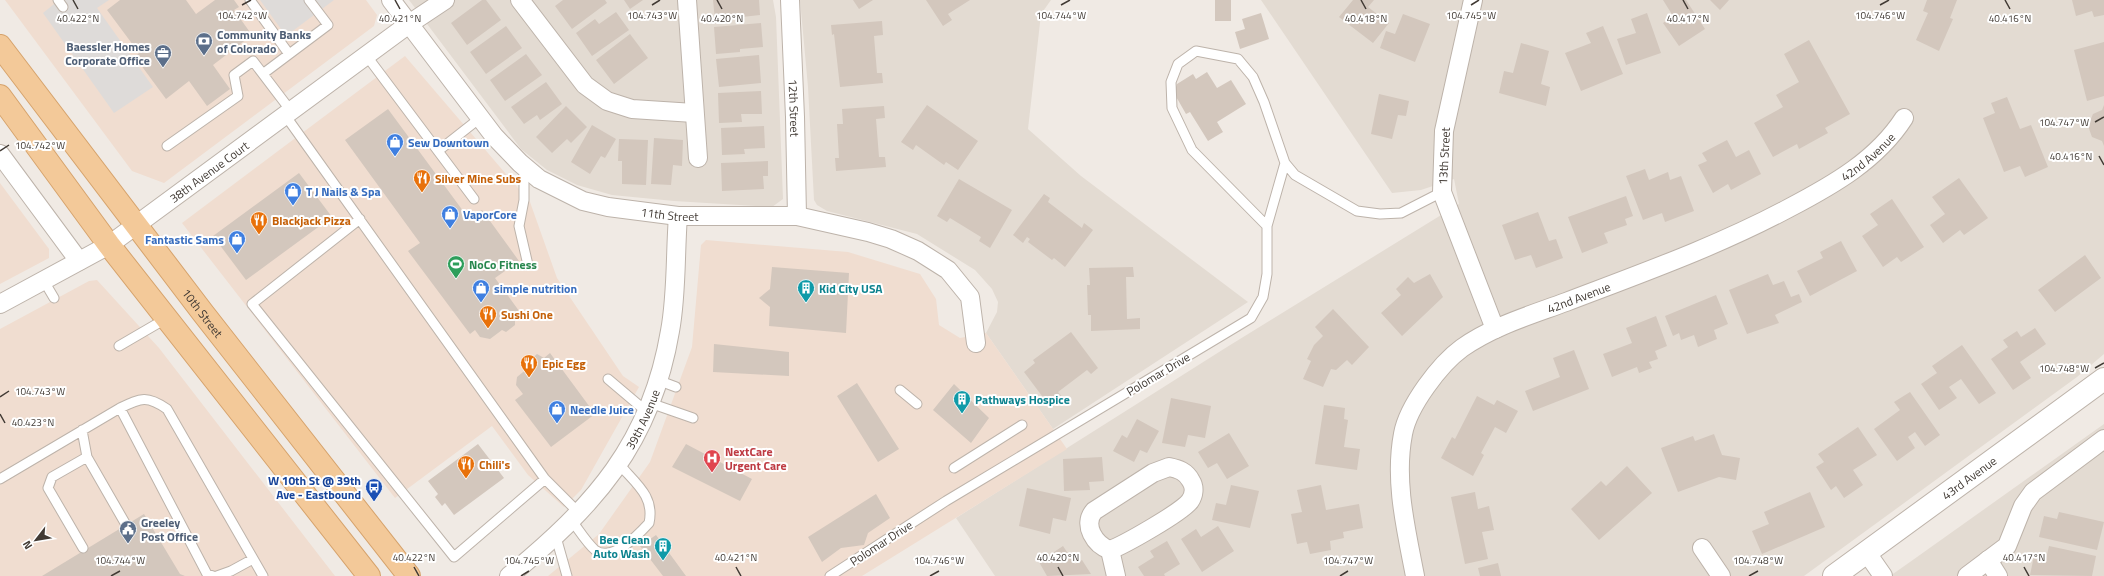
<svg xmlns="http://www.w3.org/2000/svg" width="2104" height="576" font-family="'Titillium Web',sans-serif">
<rect width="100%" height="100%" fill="#f0eae4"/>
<!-- residential -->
<path fill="#e3dbd2" d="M409 0H773L776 17 783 199 772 207 674 201 612 195 577 185 547 170 521 149Z
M800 0H1051L1041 14 1028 129 1081 176 1248 302 1053 429 986 333 997 312 998 302 992 289 975 270 917 234 827 211 817 205 814 200 808 87Z
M1261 0H2104V354L2077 377 1804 576H995L956 518 1227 347 1459 204 1454 179 1421 190 1392 193Z
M2104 424V576H1890L1910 562Z"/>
<!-- commercial -->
<path fill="#f0ddd0" d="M5 0H366L377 15 374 26 164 183 132 171Z
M405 56 530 202 557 278 623 376 639 387 581 490 564 507 528 475 492 426 395 498 182 223Z
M0 183 49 249V258L0 284Z
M706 240 848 252 920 274 936 299 939 325 960 338 986 333 1067 449 862 576H548L599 534 650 462 692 347 701 245Z
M97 280 159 348 335 576H0V329L89 281Z"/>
<!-- parking -->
<path fill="#dedbd9" d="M59 0H109L97 8 153 87 114 113 43 13Z
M260 0H334L286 36Z"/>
<!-- building -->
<path fill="#d3c7bd" d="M120 0H186L196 14 215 0H234L239 7 234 10 252 35 213 65 230 89 207 106 189 81 166 99 135 57 139 53 107 10Z
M482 0H486L501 20 467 45 451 23Z
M563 0H605L607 3 572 29 555 6Z
M624 0H643L630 9Z
M713 0H759L760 15 715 20Z
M853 0H873L859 9Z
M926 0H970L948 14 952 20 943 26Z
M1215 0H1231V21H1215Z
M1353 0H1374L1368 7 1389 23 1373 43 1339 17Z
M1663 0H1686L1705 29 1679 46 1663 23 1673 16Z
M1710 0H1729L1720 10Z
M1927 0H1957L1950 18 1953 19 1939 51 1916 40 1928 13 1923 11Z
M2072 0H2104V15L2094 17 2092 11 2076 16Z
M616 12 629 30 592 56 576 33 595 19 599 24Z
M1261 13 1269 39 1240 49 1235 32 1245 29 1242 19Z
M1647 13 1661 53 1626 65 1617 39 1636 33 1631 19Z
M1403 14 1430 24 1415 62 1380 48 1386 31 1395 34Z
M882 21 883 35 874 36 877 73H882L883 83 840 87 834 34 832 35 831 25Z
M761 23 763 47 740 49V52L716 54 714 27Z
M506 26 522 48 486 74 470 52Z
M1603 26 1623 74 1581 91 1565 53 1591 43 1586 33Z
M630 34 648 58 614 84 596 60Z
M1809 40 1850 114 1825 128 1828 133 1799 149 1797 144 1773 157 1754 123 1783 107 1776 95 1799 82 1784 54Z
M2104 42V96L2087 101 2074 50Z
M1521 43 1549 51 1541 84 1550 87 1546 106 1499 93 1504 71 1513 73Z
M526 54 542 75 505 101 490 80Z
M759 55 761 83 719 87 716 59Z
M1207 72 1217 88 1231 80 1246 104 1217 122 1223 132 1208 141 1190 112 1186 114 1174 93 1177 84 1193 74 1196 79Z
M546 82 562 104 540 120 537 115 524 124 511 107Z
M761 91 762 114H741L742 122 719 123 718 93Z
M1379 94 1409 101 1406 116 1398 115 1392 139 1371 134Z
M2007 97 2020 129 2031 125 2048 167 2025 177 2020 166 2004 172 1983 118 1995 113 1991 103Z
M927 105 978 141 958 170 946 162 944 165 916 145 913 150 901 142Z
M2104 105V146L2102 141 2092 137 2088 126 2093 114 2102 110Z
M566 106 587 127 571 143 567 139 552 153 536 137Z
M884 106 885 118 876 119 879 157H885L886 167 836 171 835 158H839L837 124H843L842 109Z
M388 109 469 219 482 210 519 261 495 278 522 315 515 320V325L506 332 502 330 490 339 480 337 475 330 470 334 408 251 420 243 345 140Z
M592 125 616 139 605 158 601 156 590 174 571 162Z
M764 126 765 148 744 149 745 154 722 155 721 128Z
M654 138 683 140 682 166 673 165 671 185 651 184Z
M619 139 648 140 646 185 622 184V161H618Z
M1727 140 1736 157 1749 150 1761 174 1731 190 1728 184 1713 193 1698 165 1707 161 1702 153Z
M768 161V176H763L764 189 722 191 721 163Z
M1645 169 1649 180 1668 172 1670 180 1681 176 1694 211 1665 222 1662 213 1643 220 1626 176Z
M299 173 332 217 246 280 213 236Z
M1959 178 1988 218 1964 235 1960 230 1943 243 1930 225 1945 214 1932 197Z
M959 179 1012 210 990 248 979 241 981 237 950 218 947 222 937 216Z
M1044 194 1050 198 1048 202 1082 228 1084 223 1093 230 1065 267 1054 258 1052 260 1028 242 1030 239 1027 237 1023 243 1013 235Z
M1626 196 1633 216 1625 219 1627 225 1604 233 1608 243 1582 253 1568 217Z
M1892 199 1924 247 1901 262 1897 257 1883 267 1862 236 1878 225 1870 214Z
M1538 212 1549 241 1556 239 1563 258 1536 268 1531 255 1515 260 1502 225Z
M1841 241 1857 271 1810 296 1797 271 1823 258 1820 252Z
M2085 255 2101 278 2055 312 2038 290Z
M772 267 849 273 846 333 769 326 770 307 759 298 770 289Z
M1133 267 1134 277H1126L1127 319 1140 318V329L1091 331V315H1088L1087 285H1090L1089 268Z
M1430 274 1443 297 1402 336 1381 313 1401 295 1396 289 1408 277 1414 283Z
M1768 274 1773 285 1784 281 1791 297 1799 294 1802 302 1775 315 1779 323 1747 334 1729 290Z
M1716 295 1728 324 1714 330 1717 339 1698 347 1694 335 1681 340 1679 333 1673 336 1665 316Z
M1333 309 1369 347 1352 365 1347 360 1336 370 1331 369 1323 387 1303 379 1311 361 1307 359 1314 345 1323 336 1315 327Z
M1656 316 1667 346 1655 351 1658 359 1649 362 1652 368 1639 373 1637 367 1612 377 1603 354 1632 343 1626 328Z
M2035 328 2046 344 2020 362 2031 378 2013 390 1991 359 2008 347 2003 340 2017 331 2021 337Z
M1071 332 1098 368 1091 374 1087 370 1058 392 1064 399 1051 408 1024 372 1035 363 1033 360Z
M714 344 789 352V376L713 372Z
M1962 345 1996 393 1979 404 1961 379 1949 387 1957 398 1939 410 1921 384 1937 373 1932 366Z
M1574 350 1589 389 1533 411 1525 391 1560 377 1553 358Z
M550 353 595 414 551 447 515 400 523 394 516 385 517 377 528 368 529 361 537 354 544 358Z
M857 383 899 449 878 462 837 396Z
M954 384 989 418 971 443 933 410Z
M1910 392 1940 435 1925 446 1915 432 1908 437 1915 448 1897 461 1874 429 1900 410 1894 402Z
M1477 396 1494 405 1497 400 1518 411 1506 433 1495 427 1481 453 1484 455 1473 476 1441 458 1452 437 1455 439Z
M1171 398 1211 406 1205 438 1188 435 1185 447 1162 443Z
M1324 405 1345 408 1344 419 1348 420 1344 447 1360 449 1357 470 1315 464Z
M1137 419 1159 431 1147 453 1140 450 1134 462 1113 451 1122 435 1127 438Z
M1858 427 1877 455 1853 470 1863 485 1844 498 1836 486 1831 490 1816 467 1824 462 1818 454Z
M1229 433 1249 466 1227 479 1217 463 1208 468 1198 452Z
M1714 434 1722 455 1740 458 1736 480 1719 477 1678 492 1661 448 1693 436 1695 441Z
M478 444 504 478 454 515 445 503 442 506 435 497 438 494 428 481Z
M686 444 752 479 740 501 672 467Z
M1102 457 1104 481 1089 482 1090 490 1064 491 1063 459Z
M1627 466 1652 493 1599 540 1571 509 1601 481 1606 486Z
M1231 485 1259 491 1250 528 1212 520 1216 503 1226 505Z
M1321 485 1326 510 1359 504 1363 528 1343 532 1344 538 1330 541 1331 550 1310 554 1307 542 1297 544 1291 514 1302 512 1297 490Z
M1027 488 1071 498 1066 521 1053 518 1050 534 1019 526Z
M1475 492 1478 509 1489 506 1494 530 1482 532 1488 559 1465 564 1451 497Z
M1810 492 1825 527 1762 554 1752 531 1769 524 1764 512Z
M876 494 890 518 868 533 864 545 841 548 822 562 808 537Z
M2059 512 2104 522 2097 550 2039 537 2044 516 2057 519Z
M144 514 180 574 185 576H42Z
M1218 526 1234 551 1202 572 1181 539 1196 529 1201 537Z
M656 535 686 576H663L640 546Z
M1167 541 1180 564 1164 574 1165 576H1144L1138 567 1154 557 1150 551Z
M1063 546 1075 564 1082 560 1091 574 1047 576 1039 562Z
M2049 546 2096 556 2092 576 2030 575 2034 556 2046 559Z
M1498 563 1501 576H1480L1478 568Z"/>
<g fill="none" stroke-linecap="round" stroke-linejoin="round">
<!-- service casing -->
<g stroke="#bdb3aa" stroke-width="11">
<path id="service" d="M58 0 63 7
M250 0 289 54
M366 55 474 199
M264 73 328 25 309 0
M285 115 545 479 578 512
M167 146 238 96 234 75 253 61 291 111
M438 151 480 118
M1285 163 1295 175 1357 211 1380 214 1401 213 1442 192
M524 166V200L519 226 528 265
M360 219 252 304 454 557 545 479
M44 281 54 298
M119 346 167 318
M608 379 647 412
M660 381 676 387
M900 390 917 404
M650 403 693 418
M120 408 207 574 213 576
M82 430 87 457 125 523
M954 468 1022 425
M0 479 120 408C141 398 147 395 167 409L263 576
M572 521C579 530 586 542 595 550 612 563 638 535 649 523 655 496 635 483 619 464
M556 537 567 576
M83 548 48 488 52 477 87 457
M217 576 231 571 253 559
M830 576 946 501 1251 318 1263 297 1267 274V226L1285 163 1264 102 1253 77 1238 59 1196 51 1178 64 1171 82 1172 108 1192 150 1267 226"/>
</g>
<!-- minor casing -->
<g stroke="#bdb3aa" stroke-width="20">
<g id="minor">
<path id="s1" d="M391 0 494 136 520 163 539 179 583 201 608 207 678 216H797L868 232 891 239 918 251 948 270 970 297 976 343"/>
<path d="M520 0 585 85 607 101 632 109 694 113"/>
<path d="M687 0 698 158"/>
<path id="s2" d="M790 0 795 117 797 216"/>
<path d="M1473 0 1444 131 1442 192 1495 329"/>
<path d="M0 154 79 261"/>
<path id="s3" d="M0 304 109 245 409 24 445 0"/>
<path d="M1169 467C1178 469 1186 471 1191 481 1195 487 1194 495 1190 501 1182 512 1124 545 1110 550 1095 545 1082 525 1094 511L1153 473Z"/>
<path d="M1702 548 1721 576"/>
<path d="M1110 550 1116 576"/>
<path d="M1867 553 1883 576"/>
<path d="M1988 560 1998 576"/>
<path id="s4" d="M509 576C594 506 651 444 670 331 677 294 675 254 678 216"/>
<path id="s5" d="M1415 576C1406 529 1394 481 1403 434 1408 406 1440 364 1462 348 1493 326 1531 315 1566 302 1642 273 1718 246 1789 208 1833 185 1877 160 1904 118"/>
<path d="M1967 576 2007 546 2023 506 2033 492 2104 439"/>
</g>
</g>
<!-- tertiary casing -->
<g stroke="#bdb3aa" stroke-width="24">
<g id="tertiary">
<path id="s6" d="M1834 576 2104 379"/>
</g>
</g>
<!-- primary casing -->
<g stroke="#d6a36c" stroke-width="24">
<g id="primary">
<path id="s7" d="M0 46 203 313 409 576"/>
<path d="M0 96 109 245 369 576"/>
</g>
</g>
<!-- service -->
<use href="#service" stroke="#fff" stroke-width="9"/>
<!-- minor -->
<use href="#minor" stroke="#fff" stroke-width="18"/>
<!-- tertiary -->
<use href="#tertiary" stroke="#fff" stroke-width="22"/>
<!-- primary -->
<use href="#primary" stroke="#f3c999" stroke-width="22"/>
</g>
<!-- ticks -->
<path fill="none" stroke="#413a34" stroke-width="1.5" d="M73 0 78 9M395 0 400 9M717 0 722 9M1361 0 1366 9M1683 0 1688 9M2005 0 2010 9M242 5 251 0M652 5 660 0M1061 5 1070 0M1471 5 1479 0M1880 5 1889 0M2095 122 2104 117M0 151 9 145M2099 156 2104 165M2095 368 2104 363M0 397 9 391M0 414 5 423M414 567 419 576M736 567 741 576M1058 567 1063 576M2024 567 2029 576M111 576 120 571M521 576 529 571M930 576 939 571M1340 576 1348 571M1749 576 1758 571"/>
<!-- icons -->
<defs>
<g id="bank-pin" transform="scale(0.9)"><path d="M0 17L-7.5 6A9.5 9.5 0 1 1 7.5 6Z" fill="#5c6f8a" stroke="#fff"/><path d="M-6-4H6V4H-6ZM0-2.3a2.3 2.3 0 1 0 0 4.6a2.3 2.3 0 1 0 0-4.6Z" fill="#fff"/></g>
<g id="office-pin" transform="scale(0.9)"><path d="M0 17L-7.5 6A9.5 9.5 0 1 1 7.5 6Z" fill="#5c6f8a" stroke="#fff"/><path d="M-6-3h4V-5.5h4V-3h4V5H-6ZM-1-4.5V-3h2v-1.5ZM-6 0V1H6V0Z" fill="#fff"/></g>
<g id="shop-pin" transform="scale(0.9)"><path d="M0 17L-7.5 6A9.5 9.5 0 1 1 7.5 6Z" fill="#3f7fe0" stroke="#fff"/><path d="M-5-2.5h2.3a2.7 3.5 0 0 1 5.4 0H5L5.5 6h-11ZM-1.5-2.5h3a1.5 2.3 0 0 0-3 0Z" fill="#fff"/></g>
<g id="restaurant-pin" transform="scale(0.9)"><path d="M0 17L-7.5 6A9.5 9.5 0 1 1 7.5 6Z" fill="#e8710a" stroke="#fff"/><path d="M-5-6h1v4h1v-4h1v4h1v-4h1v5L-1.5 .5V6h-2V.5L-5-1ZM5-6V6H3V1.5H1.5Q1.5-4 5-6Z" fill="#fff"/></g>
<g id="stadium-pin" transform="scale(0.9)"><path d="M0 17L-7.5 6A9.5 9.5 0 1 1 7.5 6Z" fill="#2e9e5b" stroke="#fff"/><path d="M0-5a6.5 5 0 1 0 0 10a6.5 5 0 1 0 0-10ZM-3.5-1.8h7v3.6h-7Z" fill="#fff"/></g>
<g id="building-pin" transform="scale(0.9)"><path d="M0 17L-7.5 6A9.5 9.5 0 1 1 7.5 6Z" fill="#0f9aa8" stroke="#fff"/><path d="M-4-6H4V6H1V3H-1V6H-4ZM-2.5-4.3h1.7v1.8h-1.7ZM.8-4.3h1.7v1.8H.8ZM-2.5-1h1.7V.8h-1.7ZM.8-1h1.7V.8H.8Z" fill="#fff"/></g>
<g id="hospital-pin" transform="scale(0.9)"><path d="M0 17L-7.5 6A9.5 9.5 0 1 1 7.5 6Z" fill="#e0444e" stroke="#fff"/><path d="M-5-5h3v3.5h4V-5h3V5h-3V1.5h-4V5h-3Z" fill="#fff"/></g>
<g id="bus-pin" transform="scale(0.9)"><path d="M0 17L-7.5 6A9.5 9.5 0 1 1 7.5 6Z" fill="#1a4fb4" stroke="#fff"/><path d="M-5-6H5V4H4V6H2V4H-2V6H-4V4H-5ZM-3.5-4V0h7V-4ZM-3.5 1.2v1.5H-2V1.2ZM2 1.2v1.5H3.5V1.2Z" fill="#fff"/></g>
<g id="civic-pin" transform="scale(0.9)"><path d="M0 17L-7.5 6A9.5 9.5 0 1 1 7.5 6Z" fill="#5c6f8a" stroke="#fff"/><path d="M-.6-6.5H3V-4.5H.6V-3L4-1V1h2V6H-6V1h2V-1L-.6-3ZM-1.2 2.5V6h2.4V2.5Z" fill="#fff"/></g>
</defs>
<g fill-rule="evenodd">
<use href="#bank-pin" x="204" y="41"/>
<use href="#office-pin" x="163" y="53"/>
<use href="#shop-pin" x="395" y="142"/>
<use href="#restaurant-pin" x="422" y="178"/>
<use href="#shop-pin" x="293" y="191"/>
<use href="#shop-pin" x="450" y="214"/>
<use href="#restaurant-pin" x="259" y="220"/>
<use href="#shop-pin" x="237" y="239"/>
<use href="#stadium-pin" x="456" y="264"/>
<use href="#shop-pin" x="481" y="288"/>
<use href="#building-pin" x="806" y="288"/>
<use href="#restaurant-pin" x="488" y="314"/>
<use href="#restaurant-pin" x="529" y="363"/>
<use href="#building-pin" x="962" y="399"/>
<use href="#shop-pin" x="557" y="409"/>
<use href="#hospital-pin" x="712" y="458"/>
<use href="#restaurant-pin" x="466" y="464"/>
<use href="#bus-pin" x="374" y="487"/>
<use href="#civic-pin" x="128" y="529"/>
<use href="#building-pin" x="663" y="546"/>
</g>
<g text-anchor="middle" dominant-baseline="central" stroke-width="4" stroke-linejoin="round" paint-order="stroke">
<!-- service labels -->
<g font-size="12" font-weight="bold" fill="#4e5e75" stroke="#fff" text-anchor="start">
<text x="217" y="34">Community Banks<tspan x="217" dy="14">of Colorado</tspan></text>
<text x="150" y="46" text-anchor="end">Baessler Homes<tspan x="150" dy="14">Corporate Office</tspan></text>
<text x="141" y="522">Greeley<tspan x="141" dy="14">Post Office</tspan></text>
</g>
<!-- street labels -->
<g font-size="12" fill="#413a34" stroke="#fff">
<text stroke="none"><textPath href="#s2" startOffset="108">12th Street</textPath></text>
<text stroke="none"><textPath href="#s5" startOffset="700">42nd Avenue</textPath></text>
<text transform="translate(1444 156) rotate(-87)">13th Street</text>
<text stroke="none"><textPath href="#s3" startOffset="248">38th Avenue Court</textPath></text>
<text stroke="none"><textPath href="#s1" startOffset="370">11th Street</textPath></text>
<text stroke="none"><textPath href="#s5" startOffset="377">42nd Avenue</textPath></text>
<text stroke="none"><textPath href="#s7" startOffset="335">10th Street</textPath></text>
<text transform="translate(1158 374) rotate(-31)">Polomar Drive</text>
<text stroke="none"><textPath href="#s4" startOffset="208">39th Avenue</textPath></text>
<text stroke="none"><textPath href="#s6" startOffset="167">43rd Avenue</textPath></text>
<text transform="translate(881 543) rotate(-33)">Polomar Drive</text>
</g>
<!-- shop labels -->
<g font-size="12" font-weight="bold" fill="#366cbe" stroke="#fff" text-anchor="start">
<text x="408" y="142">Sew Downtown</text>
<text x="306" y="191">T J Nails &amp; Spa</text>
<text x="463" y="214">VaporCore</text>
<text x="224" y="239" text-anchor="end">Fantastic Sams</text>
<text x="494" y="288">simple nutrition</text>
<text x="570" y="409">Needle Juice</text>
</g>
<!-- food labels -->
<g font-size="12" font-weight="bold" fill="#c56008" stroke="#fff" text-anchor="start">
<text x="435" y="178">Silver Mine Subs</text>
<text x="272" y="220">Blackjack Pizza</text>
<text x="501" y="314">Sushi One</text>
<text x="542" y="363">Epic Egg</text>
<text x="479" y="464">Chili's</text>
</g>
<!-- leisure labels -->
<g font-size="12" font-weight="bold" fill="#27864d" stroke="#fff" text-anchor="start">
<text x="469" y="264">NoCo Fitness</text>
</g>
<!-- culture labels -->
<g font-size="12" font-weight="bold" fill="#0d838f" stroke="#fff" text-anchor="start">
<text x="819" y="288">Kid City USA</text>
<text x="975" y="399">Pathways Hospice</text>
<text x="650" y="539" text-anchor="end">Bee Clean<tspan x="650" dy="14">Auto Wash</tspan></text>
</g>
<!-- health labels -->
<g font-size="12" font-weight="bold" fill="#be3a42" stroke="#fff" text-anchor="start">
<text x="725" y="451">NextCare<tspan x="725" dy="14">Urgent Care</tspan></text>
</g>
<!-- transit labels -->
<g font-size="12" font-weight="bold" fill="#164399" stroke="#fff" text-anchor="end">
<text x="361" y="480">W 10th St @ 39th<tspan x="361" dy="14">Ave - Eastbound</tspan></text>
</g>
</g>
<g font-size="10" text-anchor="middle" fill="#413a34" stroke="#fff" stroke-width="4" stroke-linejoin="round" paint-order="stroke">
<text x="1061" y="19">104.744°W</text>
<text x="242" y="19">104.742°W</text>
<text x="652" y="19">104.743°W</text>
<text x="1471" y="19">104.745°W</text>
<text x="1880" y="19">104.746°W</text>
<text x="78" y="22">40.422°N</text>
<text x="400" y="22">40.421°N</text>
<text x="722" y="22">40.420°N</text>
<text x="1366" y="22">40.418°N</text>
<text x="1688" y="22">40.417°N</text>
<text x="2010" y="22">40.416°N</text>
<text x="2064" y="126">104.747°W</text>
<text x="40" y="149">104.742°W</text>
<text x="2071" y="160">40.416°N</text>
<text x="2064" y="372">104.748°W</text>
<text x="40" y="395">104.743°W</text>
<text x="33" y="426">40.423°N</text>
<text x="414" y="561">40.422°N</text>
<text x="736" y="561">40.421°N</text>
<text x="1058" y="561">40.420°N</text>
<text x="2024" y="561">40.417°N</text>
<text x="120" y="564">104.744°W</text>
<text x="529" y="564">104.745°W</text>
<text x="939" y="564">104.746°W</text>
<text x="1348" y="564">104.747°W</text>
<text x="1758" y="564">104.748°W</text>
</g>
<!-- north arrow -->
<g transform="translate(36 540) rotate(239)" stroke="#ffffff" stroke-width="3" paint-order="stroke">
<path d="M0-3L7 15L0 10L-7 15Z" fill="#413a34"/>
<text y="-6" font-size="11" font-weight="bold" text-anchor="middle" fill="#413a34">N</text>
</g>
</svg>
